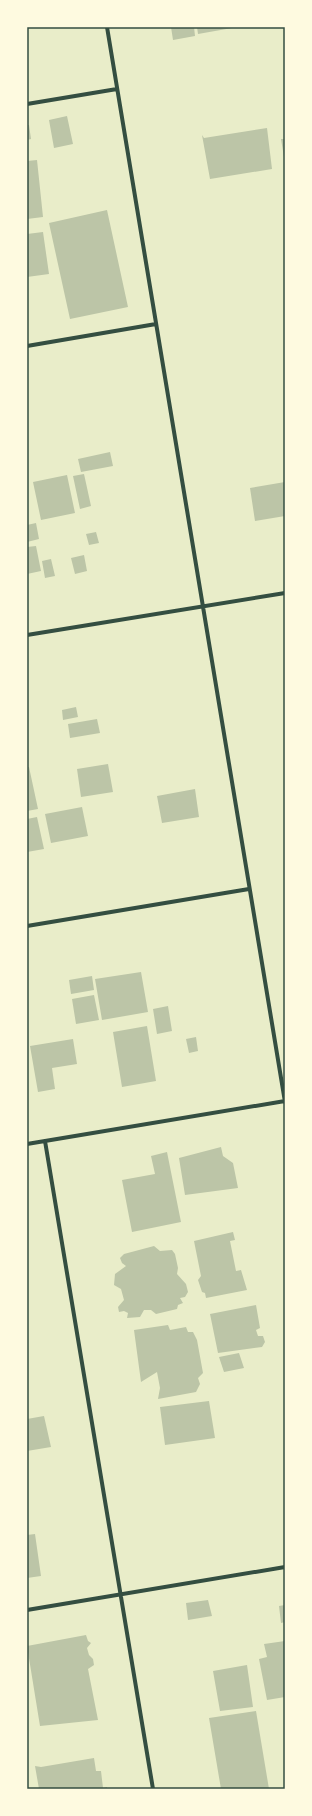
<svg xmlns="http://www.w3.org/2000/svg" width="312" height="1816" font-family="Poppins,sans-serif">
<rect width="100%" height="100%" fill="#e9edc9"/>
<!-- building -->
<path fill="#bcc5a7" d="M171 27H194L195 36 173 40Z
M197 27H232V28L198 34Z
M67 116 73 144 54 148 49 120Z
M27 125H29L31 139 27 140Z
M267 128 272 169 210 179 202 135 204 138Z
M281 139H285V157H284Z
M37 160 43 217 27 219V161Z
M107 210 128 307 70 319 49 223Z
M43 232 49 274 27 277V234Z
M110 452 113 466 81 472 78 459Z
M84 474 91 506 80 509 73 476Z
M67 475 75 513 41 520 33 482Z
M285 482V516L255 521 250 488Z
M36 523 39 539 27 542V525Z
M96 532 99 543 89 545 86 534Z
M36 546 41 571 27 574V547Z
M84 555 87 571 75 574 71 558Z
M51 559 55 576 45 578 42 561Z
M76 707 78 717 63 720 62 710Z
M97 719 100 733 70 738 68 724Z
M108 764 113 792 81 797 77 769Z
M27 767H29L38 809 27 811Z
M195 789 199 817 162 823 157 796Z
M82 807 88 836 51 843 45 814Z
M37 817 44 849 27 852V819Z
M141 972 148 1012 102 1020 95 979Z
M92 976 94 990 71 994 69 980Z
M94 995 99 1020 76 1024 72 999Z
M168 1006 172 1031 157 1034 153 1009Z
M147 1026 156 1081 122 1087 113 1032Z
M196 1037 198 1051 189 1053 186 1039Z
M73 1039 77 1064 52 1068 55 1089 38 1092 30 1046Z
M221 1147 223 1156 233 1163 238 1188 185 1195 179 1158Z
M167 1152 181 1222 132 1232 122 1180 155 1174 151 1156Z
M233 1232 235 1240 230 1241 236 1271 241 1270 247 1290 206 1298 205 1293 202 1292 198 1280 201 1276 194 1241Z
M154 1246 160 1251 172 1250 175 1254 178 1268 177 1274 186 1284 188 1292 185 1297 180 1298 183 1303 178 1305 177 1309 156 1314 151 1310H144L140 1317 127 1318 128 1313 124 1311 119 1312 118 1307 124 1300 121 1289 114 1285 115 1274 126 1266 122 1263 120 1258 124 1254Z
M256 1305 260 1328 256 1330 258 1336H263L265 1342 262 1347 218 1353 210 1314Z
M168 1325 170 1330 186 1327 188 1332H193L197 1340 203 1373 198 1378 200 1384 196 1392 158 1399 160 1388 157 1372 141 1382 134 1330Z
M239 1353 244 1368 224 1372 219 1357Z
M209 1401 215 1438 165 1445 160 1407Z
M44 1416 51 1447 27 1451V1419Z
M35 1534 41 1576 27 1578V1535Z
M208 1600 212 1616 188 1620 186 1603Z
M285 1605V1622L281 1623 279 1606Z
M86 1635 88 1641 91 1643 87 1648 89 1655 93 1659 94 1665 88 1669 98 1720 40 1726 27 1646Z
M285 1641V1697L267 1700 259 1659 267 1657 264 1644Z
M247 1665 253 1707 220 1711 213 1671Z
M256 1711 269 1789H221L209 1718Z
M94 1758 96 1771H101L103 1788 107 1787V1789H39L35 1766 41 1767Z"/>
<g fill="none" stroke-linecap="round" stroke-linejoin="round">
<!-- minor -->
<path stroke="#344e41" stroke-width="4" d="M107 27 285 1102
M27 104 117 89
M27 346 156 324
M27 635 285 593
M27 926 249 889
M45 1141 153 1789
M27 1144 285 1101
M27 1610 285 1567"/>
</g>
<!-- border -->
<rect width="312" height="1816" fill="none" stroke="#fefae0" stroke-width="56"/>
<rect x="28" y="28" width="256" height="1760" fill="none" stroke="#344e41" stroke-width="1.5"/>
</svg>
